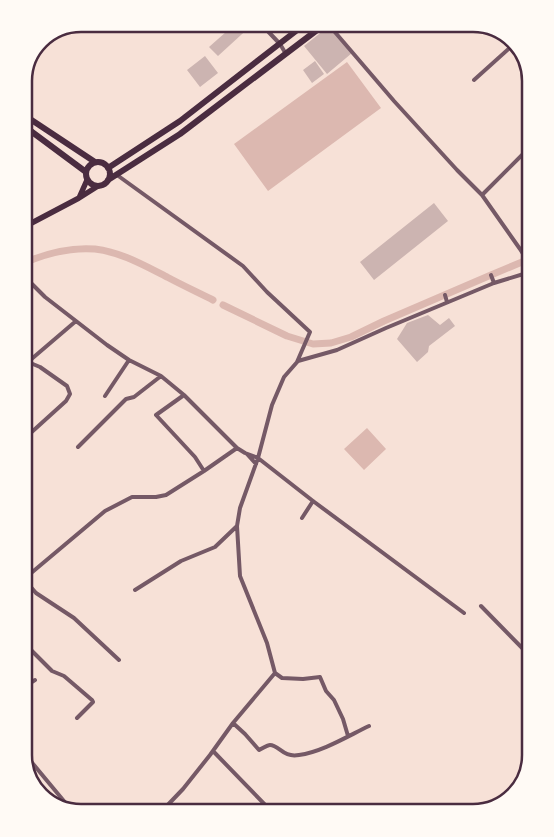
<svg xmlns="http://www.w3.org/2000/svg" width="554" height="837" font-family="Ubuntu,sans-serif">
<rect width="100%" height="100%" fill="#f7e1d7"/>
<!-- water -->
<path fill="#dcb8b0" d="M347 62 381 108 268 191 234 144Z
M367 428 386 449 364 470 344 449Z"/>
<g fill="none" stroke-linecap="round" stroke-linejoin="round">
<!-- canal -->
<path stroke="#dcb8b0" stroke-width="7" d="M24 263C47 253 70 247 95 249 121 252 145 266 167 277 182 285 197 292 213 300
M223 305 287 336 313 344 331 343 351 337 384 321 491 275 522 262 530 256"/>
</g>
<!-- building -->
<path fill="#ccb4b1" d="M235 24H253L218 56 209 47Z
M329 26 352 53 327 74 304 46Z
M205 56 218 73 200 87 187 70Z
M315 61 324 74 312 83 303 70Z
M434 203 448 221 374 280 360 262Z
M428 315 440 325 449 318 455 326 429 346 428 352 417 362 397 339 407 323Z"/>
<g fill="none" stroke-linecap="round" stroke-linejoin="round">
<!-- minor -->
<path stroke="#755966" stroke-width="4" d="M261 24 280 44 286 54
M328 24 394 101 457 170 482 195 520 249 530 265
M432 24 439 31
M474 80 514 44
M117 175 243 266 267 292 310 332 297 362
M482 195 530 147
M491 275 494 283
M24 276 45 297 107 345 129 360 161 376 184 395 237 448 245 453 258 458 313 501 464 613
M445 295 447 302
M184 395 156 415 195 457 204 471
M105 396 129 360
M24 439 66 401 70 394 67 386 40 367 28 362 76 321
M78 447 126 399 134 397 161 376
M247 454 256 464
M302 518 313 501
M135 590 181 561 215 547 237 526
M481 606 530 656
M24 644 28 647 52 671 64 676 92 700 93 702 77 718
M119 660 74 618 36 593 24 579 105 511 132 497H156L166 495 204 471 237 448
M275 673 282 678 303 679 320 677 326 691 334 700 343 719 348 736
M24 687 35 680
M233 723 245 734 259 750C262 749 267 745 270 745 279 745 283 758 299 755 322 752 348 736 369 726
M213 751 273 813
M24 753 73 812
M160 813 183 789 210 755 233 723 275 673 267 643 240 576 237 526 240 508 258 458 272 405 284 377 298 361 337 350 386 328 494 283 530 272"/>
<!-- secondary -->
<path stroke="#4a2c40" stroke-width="5.5" d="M79 198 87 180
M24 227 79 198 98 186"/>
<!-- trunk -->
<path stroke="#4a2c40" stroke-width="6" d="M24 115 95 162
M24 126 86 172
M86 174a12 12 0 1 1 24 0a12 12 0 1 1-24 0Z
M108 168 180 121 305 24
M108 180 180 134 325 24"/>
</g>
<!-- crop -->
<path d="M0 0H554V837H0ZM81 32H473A49 49 0 0 1 522 81V755A49 49 0 0 1 473 804H81A49 49 0 0 1 32 755V81A49 49 0 0 1 81 32Z" fill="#fffaf5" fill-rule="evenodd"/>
<path fill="none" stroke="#4a2c40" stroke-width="2.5" d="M81 32H473A49 49 0 0 1 522 81V755A49 49 0 0 1 473 804H81A49 49 0 0 1 32 755V81A49 49 0 0 1 81 32Z"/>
</svg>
